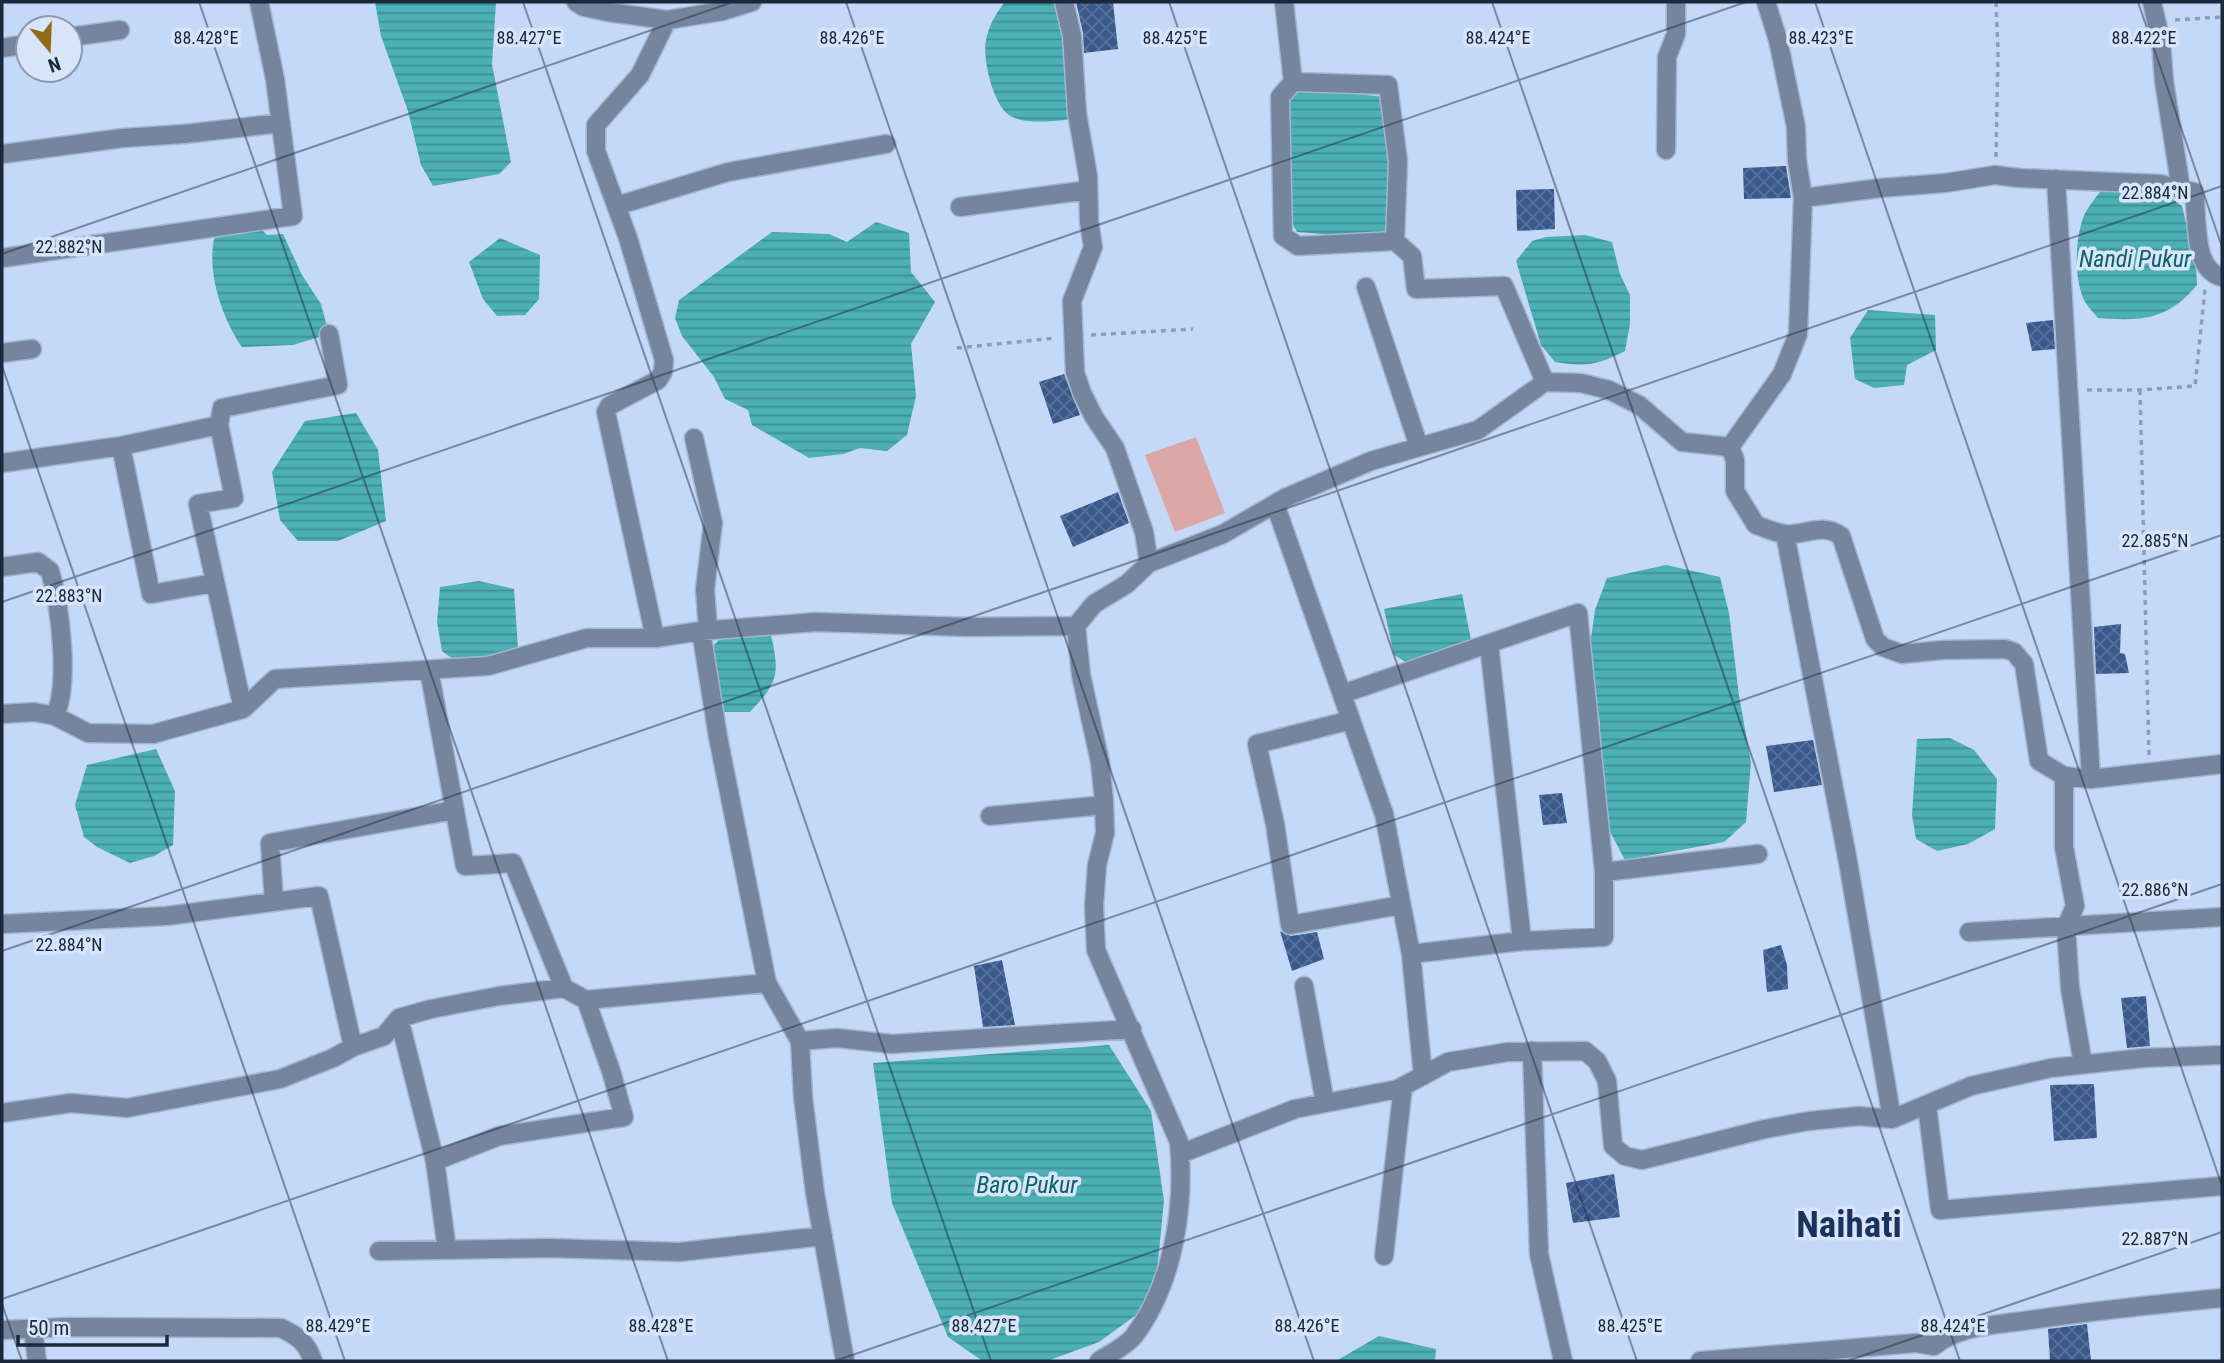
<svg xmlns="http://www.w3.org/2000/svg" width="2224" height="1363" font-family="'Roboto Condensed',sans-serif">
<defs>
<pattern id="water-rules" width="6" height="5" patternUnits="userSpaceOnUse" patternTransform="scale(1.75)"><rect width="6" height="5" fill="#4cb0b4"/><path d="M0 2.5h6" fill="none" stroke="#3e8f93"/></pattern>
<pattern id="building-cross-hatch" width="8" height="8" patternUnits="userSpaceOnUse" patternTransform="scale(1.75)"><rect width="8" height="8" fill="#39598d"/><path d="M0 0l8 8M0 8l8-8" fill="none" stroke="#5a729b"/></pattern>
</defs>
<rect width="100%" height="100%" fill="#c4d8f7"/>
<!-- green -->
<path fill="#dca8a7" d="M1196 437 1225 513 1175 532 1145 455Z"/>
<!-- water -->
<path fill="url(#water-rules)" d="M375 2H496L492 64 511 162 499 174 433 186 421 165 408 111 381 36Z
M1005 2H1060L1073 119C1056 121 1023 125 1009 115 993 104 982 58 986 40 989 25 996 13 1005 2Z
M1294 92H1336L1385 97 1391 131 1392 232 1361 237 1297 232 1293 225 1286 114Z
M2105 186 2156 188 2182 206 2196 265 2197 285C2167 321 2141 321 2098 318 2093 312 2087 306 2084 300 2074 277 2075 242 2083 218 2088 206 2097 196 2105 186Z
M876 222 909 233 911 272 935 302 911 344 916 396 907 435 887 451 860 448 843 454 809 458 752 425 748 410 725 399 714 377 682 336 675 318 679 300 772 232 829 234 847 242Z
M260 228 267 235 283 234 302 275 321 304 329 334 293 345 242 347C222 318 207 273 214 239L229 230Z
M1585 235 1612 242 1620 274 1630 295V324L1625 351C1598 365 1585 367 1555 362L1541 345 1516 261 1532 241 1546 237Z
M500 238 540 255 539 299 525 315 497 316 483 299 469 262Z
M1868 310 1935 315 1936 350 1907 365 1904 385 1874 388 1855 379 1850 338Z
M356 413 378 450 386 521 338 541H298L280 520 272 472 305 421Z
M1666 565 1720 577 1729 613 1739 696 1751 762 1746 822 1724 842 1625 860 1607 826 1600 793V724L1589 652 1595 610 1607 578Z
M479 581 514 589 518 648C486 666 474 676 442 651L437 622 440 587Z
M1462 594 1473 650 1416 668 1394 655 1384 609Z
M760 634 771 635C780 674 778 683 750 712H721L712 647 724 635Z
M1950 738 1974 750 1997 779 1995 829 1968 844 1937 851 1916 839 1912 815 1917 739Z
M156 749 175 791 173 845 154 856 130 863 97 847 84 837 75 805 87 765Z
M1109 1045 1151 1111 1164 1201 1154 1302 1099 1342 1047 1361 981 1360 948 1337 892 1203 873 1063Z
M1379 1336 1436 1349 1435 1361H1336Z"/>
<!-- building -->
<path fill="url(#building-cross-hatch)" d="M1076 2H1113L1118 49 1084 53 1083 33Z
M1786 166 1791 198 1744 199 1743 168Z
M1554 189 1555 229 1517 231 1516 190Z
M2053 320 2055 349 2032 351 2026 323Z
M1064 374 1080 415 1053 424 1039 382Z
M1118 492 1129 523 1073 547 1060 516Z
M2121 624 2120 653 2125 654 2129 673 2096 674 2094 627Z
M1813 740 1822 785 1774 792 1766 746Z
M1562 793 1567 823 1543 825 1539 795Z
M1280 931 1291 936 1317 932 1324 959 1292 971Z
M1781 945 1787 965 1788 989 1767 992 1763 950Z
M1002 960 1015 1025 983 1027 974 966Z
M2146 996 2150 1046 2127 1048 2121 998Z
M2094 1084 2097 1138 2054 1141 2050 1085Z
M1614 1174 1620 1217 1573 1223 1566 1183Z
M2087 1324 2091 1361H2050L2048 1329Z"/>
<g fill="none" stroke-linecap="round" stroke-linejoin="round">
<!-- minor casing -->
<g stroke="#a2b5d1" stroke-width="21">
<path id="minor" d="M576 2 584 7 608 12 667 20 723 11 752 2
M1064 2 1072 36 1077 113 1088 176 1089 221 1093 247 1072 301 1075 372 1082 393 1094 417 1115 448 1144 532 1149 563 1127 584 1094 604 1076 626 1081 675 1100 762 1104 800 1105 833 1097 865 1094 906 1096 950 1179 1142C1185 1206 1174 1283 1134 1336 1126 1346 1110 1354 1099 1361
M1284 2 1293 82 1280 97 1283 236 1298 246 1395 241 1398 161 1388 85 1293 82
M1766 2 1778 40 1796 127 1797 160 1803 198 1880 188 1945 183 1995 175 2019 178 2160 184 2194 192C2198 218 2192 270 2222 277
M2152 2 2161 42 2164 81 2181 189
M70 37 120 30
M2 48 28 44
M1666 150 1667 57 1676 34V2
M2 154 123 138 184 134 281 123
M2056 179 2091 779
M616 206 728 172 886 144
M960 207 1088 190
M1395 241 1412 256 1416 289 1504 286 1545 382
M2 258 293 216 275 79 259 2
M1366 287 1419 447
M2 353 32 349
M694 438 713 523 705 589 708 630
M121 446 151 594 214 583
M1730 447 1782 374 1798 334 1803 198
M2 463 121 446 219 425
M1275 504 1384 814 1411 954 1423 1076
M1785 534 1848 862 1892 1119
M1149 563 1223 534 1285 498 1371 461 1478 430 1545 382 1581 383 1609 390 1639 405 1682 442 1730 447 1735 460V491L1756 525C1765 528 1776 533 1785 534 1805 536 1822 522 1841 536L1875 639 1883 647 1902 654 1943 650 2005 649 2014 652 2024 664 2039 761 2064 776V847L2075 906 2066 927 2070 988 2083 1064
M2 567 38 562 50 571C60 606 70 682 55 716L34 712 2 714
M655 638 606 412 609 406 658 380 663 372 664 360 628 238 596 151V125L640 75 667 20
M1489 644 1522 941
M429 670 465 866 513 863 564 988
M1342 694 1578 613 1604 872V937L1522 941 1411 954
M243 709 198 504 234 498 219 425 222 408 338 385 329 334
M55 716 88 733 153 734 243 709 275 679 488 666 587 638H655L701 631
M1351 720 1257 744 1275 824 1290 925 1401 905
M2064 776 2091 779 2222 764
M990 816 1104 805
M1604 872 1758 854
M274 902 270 843 455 810
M2 924 166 916 319 896 353 1047
M1969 932 2222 917
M1304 986 1325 1103
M399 1018 435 1161 499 1136 624 1117 611 1071 586 1000
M800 1041 837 1038 892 1044 1132 1029
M1532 1051 1539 1254 1563 1361
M1927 1106 1940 1210 2222 1186
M2 1113 71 1103 127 1108 280 1079 333 1058 353 1047 384 1036 399 1018 431 1009 499 996 564 988 586 1000 767 983
M1180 1154 1295 1109 1398 1089 1448 1062 1508 1052 1585 1051 1597 1061 1607 1081 1613 1146 1625 1156 1642 1160 1765 1129 1809 1121 1859 1116 1892 1119 1971 1086 2051 1068 2143 1058 2222 1055
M435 1161 447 1250
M379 1251 548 1248 680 1252 823 1236
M1384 1256 1403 1086
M33 1329 37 1361
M2 1330 69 1327 281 1328C298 1336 307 1343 313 1361
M845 1361 815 1193 803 1097 800 1041 767 983 718 737 701 631 816 622 967 627 1076 626
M1700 1361 1916 1343 1934 1346C1959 1325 1998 1325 2030 1320 2094 1311 2158 1304 2222 1298"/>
</g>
<!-- path -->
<path stroke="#8d9eb9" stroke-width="3.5" stroke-dasharray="5 5" stroke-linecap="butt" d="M1996 2 1998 51 1996 157
M2175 20 2222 17
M1091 335 1193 329
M957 348 1056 338
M2087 390H2140L2195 386 2205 289
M2140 390 2149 755"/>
<!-- minor -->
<use href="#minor" stroke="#75859d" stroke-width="18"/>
</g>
<!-- ticks -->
<path fill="none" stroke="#1b273a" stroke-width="2" stroke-opacity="0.45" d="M199 2 668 1361M523 2 991 1361M846 2 1314 1361M1169 2 1637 1361M1492 2 1960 1361M1815 2 2222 1186M2138 2 2222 247M2 254 733 2M2 366 345 1361M2 602 1746 2M2 951 2222 186M2 1299 2222 535M2 1304 22 1361M835 1361 2222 884M1847 1361 2222 1232"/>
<g text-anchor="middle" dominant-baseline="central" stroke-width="7" stroke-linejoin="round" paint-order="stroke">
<!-- water labels -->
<g font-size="24" font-style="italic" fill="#0c6266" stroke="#d7e4f9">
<text x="2135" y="259">Nandi Pukur</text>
<text x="1027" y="1185">Baro Pukur</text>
</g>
<!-- town labels -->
<g font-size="37" font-weight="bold" fill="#1a335c" stroke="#d7e4f9">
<text x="1849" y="1224">Naihati</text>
</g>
</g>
<g font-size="18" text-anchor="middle" fill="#1b273a" stroke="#d7e4f9" stroke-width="7" stroke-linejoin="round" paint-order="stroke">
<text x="2144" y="44">88.422°E</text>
<text x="206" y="44">88.428°E</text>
<text x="529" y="44">88.427°E</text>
<text x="852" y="44">88.426°E</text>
<text x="1175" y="44">88.425°E</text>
<text x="1498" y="44">88.424°E</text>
<text x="1821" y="44">88.423°E</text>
<text x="2155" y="199">22.884°N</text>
<text x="69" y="253">22.882°N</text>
<text x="2155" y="547">22.885°N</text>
<text x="69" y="602">22.883°N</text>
<text x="2155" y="896">22.886°N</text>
<text x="69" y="951">22.884°N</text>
<text x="2155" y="1245">22.887°N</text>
<text x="338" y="1332">88.429°E</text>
<text x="661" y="1332">88.428°E</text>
<text x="984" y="1332">88.427°E</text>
<text x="1307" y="1332">88.426°E</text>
<text x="1630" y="1332">88.425°E</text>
<text x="1953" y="1332">88.424°E</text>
</g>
<!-- border -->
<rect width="2224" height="1363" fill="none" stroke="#1b273a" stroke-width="7"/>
<!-- north arrow -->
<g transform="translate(49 49) rotate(161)"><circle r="33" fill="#d7e4f9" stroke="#8c98ad" stroke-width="2"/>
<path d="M0-5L12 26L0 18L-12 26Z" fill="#936a14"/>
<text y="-10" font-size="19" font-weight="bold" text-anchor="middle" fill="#1b273a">N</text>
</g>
<!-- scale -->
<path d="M18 1335v10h149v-10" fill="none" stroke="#1b273a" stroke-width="3.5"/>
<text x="28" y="1335" font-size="21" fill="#1b273a" stroke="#d7e4f9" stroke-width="5" paint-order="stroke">50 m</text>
</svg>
